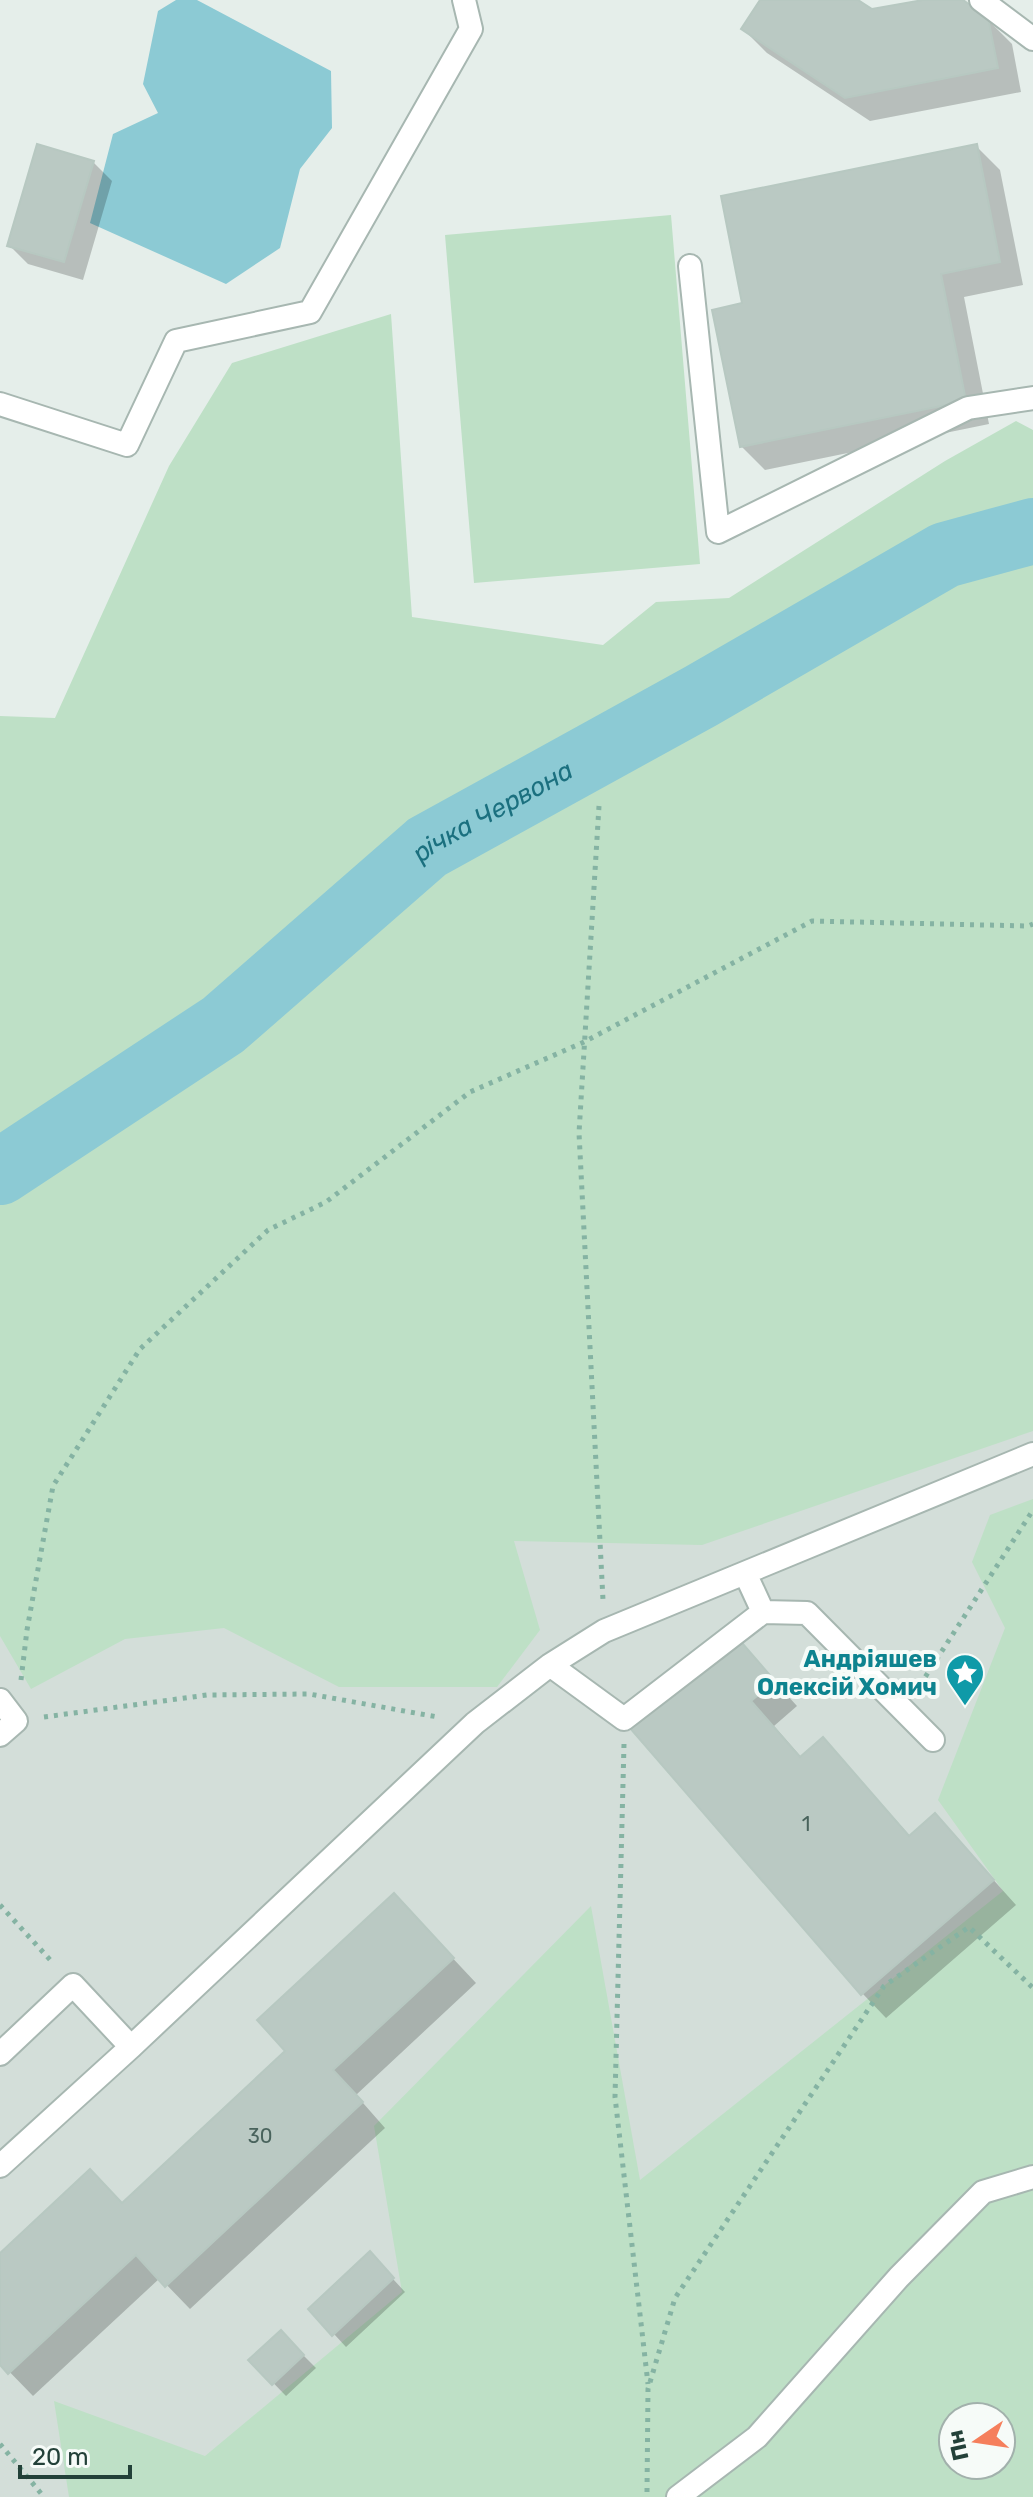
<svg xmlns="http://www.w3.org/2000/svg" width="1033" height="2497" font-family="Rubik,sans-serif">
<rect width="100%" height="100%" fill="#e5eeea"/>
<!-- built -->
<path fill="#d3ded9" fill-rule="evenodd" d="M1033 1368V2497H0V1456ZM953 2417H1001V2465H953Z"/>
<!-- green -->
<path fill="#bee0c6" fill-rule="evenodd" d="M671 215 700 564 474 583 445 235Z
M391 314 412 617 603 645 656 602 729 598 945 461 1016 421 1033 430V1431L702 1545 514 1541 540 1630 497 1687H339L224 1628 125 1639 31 1689 0 1636V716L55 718 169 466 232 363Z
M1033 1499V2497H69L54 2401 205 2456 402 2292 374 2126 591 1906 640 2180 1003 1891 938 1800 1005 1628 972 1562 990 1515ZM953 2417H1001V2465H953Z"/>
<!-- water -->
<path fill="#8ccad4" d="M176 0H197L331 71 332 128 300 169 280 248 226 284 90 223 113 134 158 113 143 84 158 11Z"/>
<!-- shadow -->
<path fill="#0003" d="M762 0H854L872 11 934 0H960L987 19 1012 44 1021 92 870 121 767 53 743 29Z
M976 146 1000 170 1023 285 964 297 989 424 765 470 741 446Z
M93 162 112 181 83 280 28 264 9 245Z
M736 1639 797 1706 774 1726 802 1758 823 1740 911 1837 935 1815 1016 1905 886 2018 863 1994 633 1728Z
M417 1920 476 1983 356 2095 385 2128 190 2309 160 2278 33 2396 0 2362V2256L123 2205 288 2051Z
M382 2267 405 2292 346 2347 334 2334Z
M281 2333 316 2368 286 2396 251 2360Z"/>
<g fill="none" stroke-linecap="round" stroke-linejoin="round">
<!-- river -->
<path stroke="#8ccad4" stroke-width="66" id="s1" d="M0 1172 223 1025 427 847 701 696 945 555 1033 531"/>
</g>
<!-- building -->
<path fill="#bac9c3" stroke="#b7c8c1" stroke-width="2" d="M760 0H858L872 9 923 0H963L988 18 998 68 845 98 741 29Z
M37 144 94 161 64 262 7 246Z
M977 144 1000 262 941 274 966 401 740 447 712 310 742 303 721 196Z
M736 1636 775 1681 751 1701 800 1757 823 1737 909 1836 935 1813 994 1880 861 1995 630 1728Z
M394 1893 454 1958 333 2070 363 2102 165 2287 136 2255 8 2374 0 2365V2253L90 2169 122 2203 285 2051 257 2020Z
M370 2251 394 2278 332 2336 308 2309Z
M281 2330 304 2355 272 2385 248 2360Z"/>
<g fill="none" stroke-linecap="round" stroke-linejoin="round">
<!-- service casing -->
<g stroke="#a7b7b1" stroke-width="26">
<path id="service" d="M981 0 1033 39
M690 266 718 532 968 408 1033 398
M0 404 127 445 176 341 310 312 471 29 464 0
M763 1612 807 1613 933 1740
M550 1665 624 1719 763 1612 745 1573
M0 1700 16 1721 0 1735
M0 2054 73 1985 131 2047
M0 2166 131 2047 475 1723 550 1665 604 1631 1033 1454
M678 2497 757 2437 899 2277 983 2192 1033 2177"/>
</g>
<!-- path -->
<path stroke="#85b3a3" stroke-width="5" stroke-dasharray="4 6" stroke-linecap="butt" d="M599 806 579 1133 603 1600
M21 1680 27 1630 53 1486 140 1349 268 1230 326 1202 470 1092 584 1042 812 921 1028 926 1033 924
M920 1685 1033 1510
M44 1717 207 1695 309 1694 438 1717
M624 1744 615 2097 648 2384
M0 1905 53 1963
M0 2444 44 2497
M647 2492 648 2389 675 2298 884 1986 969 1927 1033 1988"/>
<!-- service -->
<use href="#service" stroke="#fff" stroke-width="22"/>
</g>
<!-- icons -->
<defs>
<g id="sight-pin" transform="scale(2)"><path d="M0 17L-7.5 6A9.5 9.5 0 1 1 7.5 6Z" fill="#0f9aa8" stroke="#f6fbf8"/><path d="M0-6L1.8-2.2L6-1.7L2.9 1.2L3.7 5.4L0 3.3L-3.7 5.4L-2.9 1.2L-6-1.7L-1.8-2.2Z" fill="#fff"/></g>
</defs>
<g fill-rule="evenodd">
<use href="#sight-pin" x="965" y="1673"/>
</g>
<g text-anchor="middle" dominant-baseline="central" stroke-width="8" stroke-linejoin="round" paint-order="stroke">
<!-- number labels -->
<g font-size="20" fill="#49635c">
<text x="806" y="1824">1</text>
<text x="260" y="2136">30</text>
</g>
<!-- culture labels -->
<g font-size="24" font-weight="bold" fill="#0d838f" stroke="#f6fbf8" text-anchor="end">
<text x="937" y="1659">Андріяшев<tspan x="937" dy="28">Олексій Хомич</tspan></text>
</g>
<!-- water labels -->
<g font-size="26" font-style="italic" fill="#1b707f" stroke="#f6fbf8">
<text stroke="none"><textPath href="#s1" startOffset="612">річка Червона</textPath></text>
</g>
</g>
<!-- north arrow -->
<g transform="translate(977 2441) rotate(257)"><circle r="38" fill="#f6fbf8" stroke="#a2b1ac" stroke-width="2"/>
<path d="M0-6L14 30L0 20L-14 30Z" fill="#f57f5c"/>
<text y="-12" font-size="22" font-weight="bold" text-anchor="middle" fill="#234139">Пн</text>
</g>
<!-- scale -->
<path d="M20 2465v12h110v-12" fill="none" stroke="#234139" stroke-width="4"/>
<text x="32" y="2465" font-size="24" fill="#234139" stroke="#f6fbf8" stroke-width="6" paint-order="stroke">20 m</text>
</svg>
